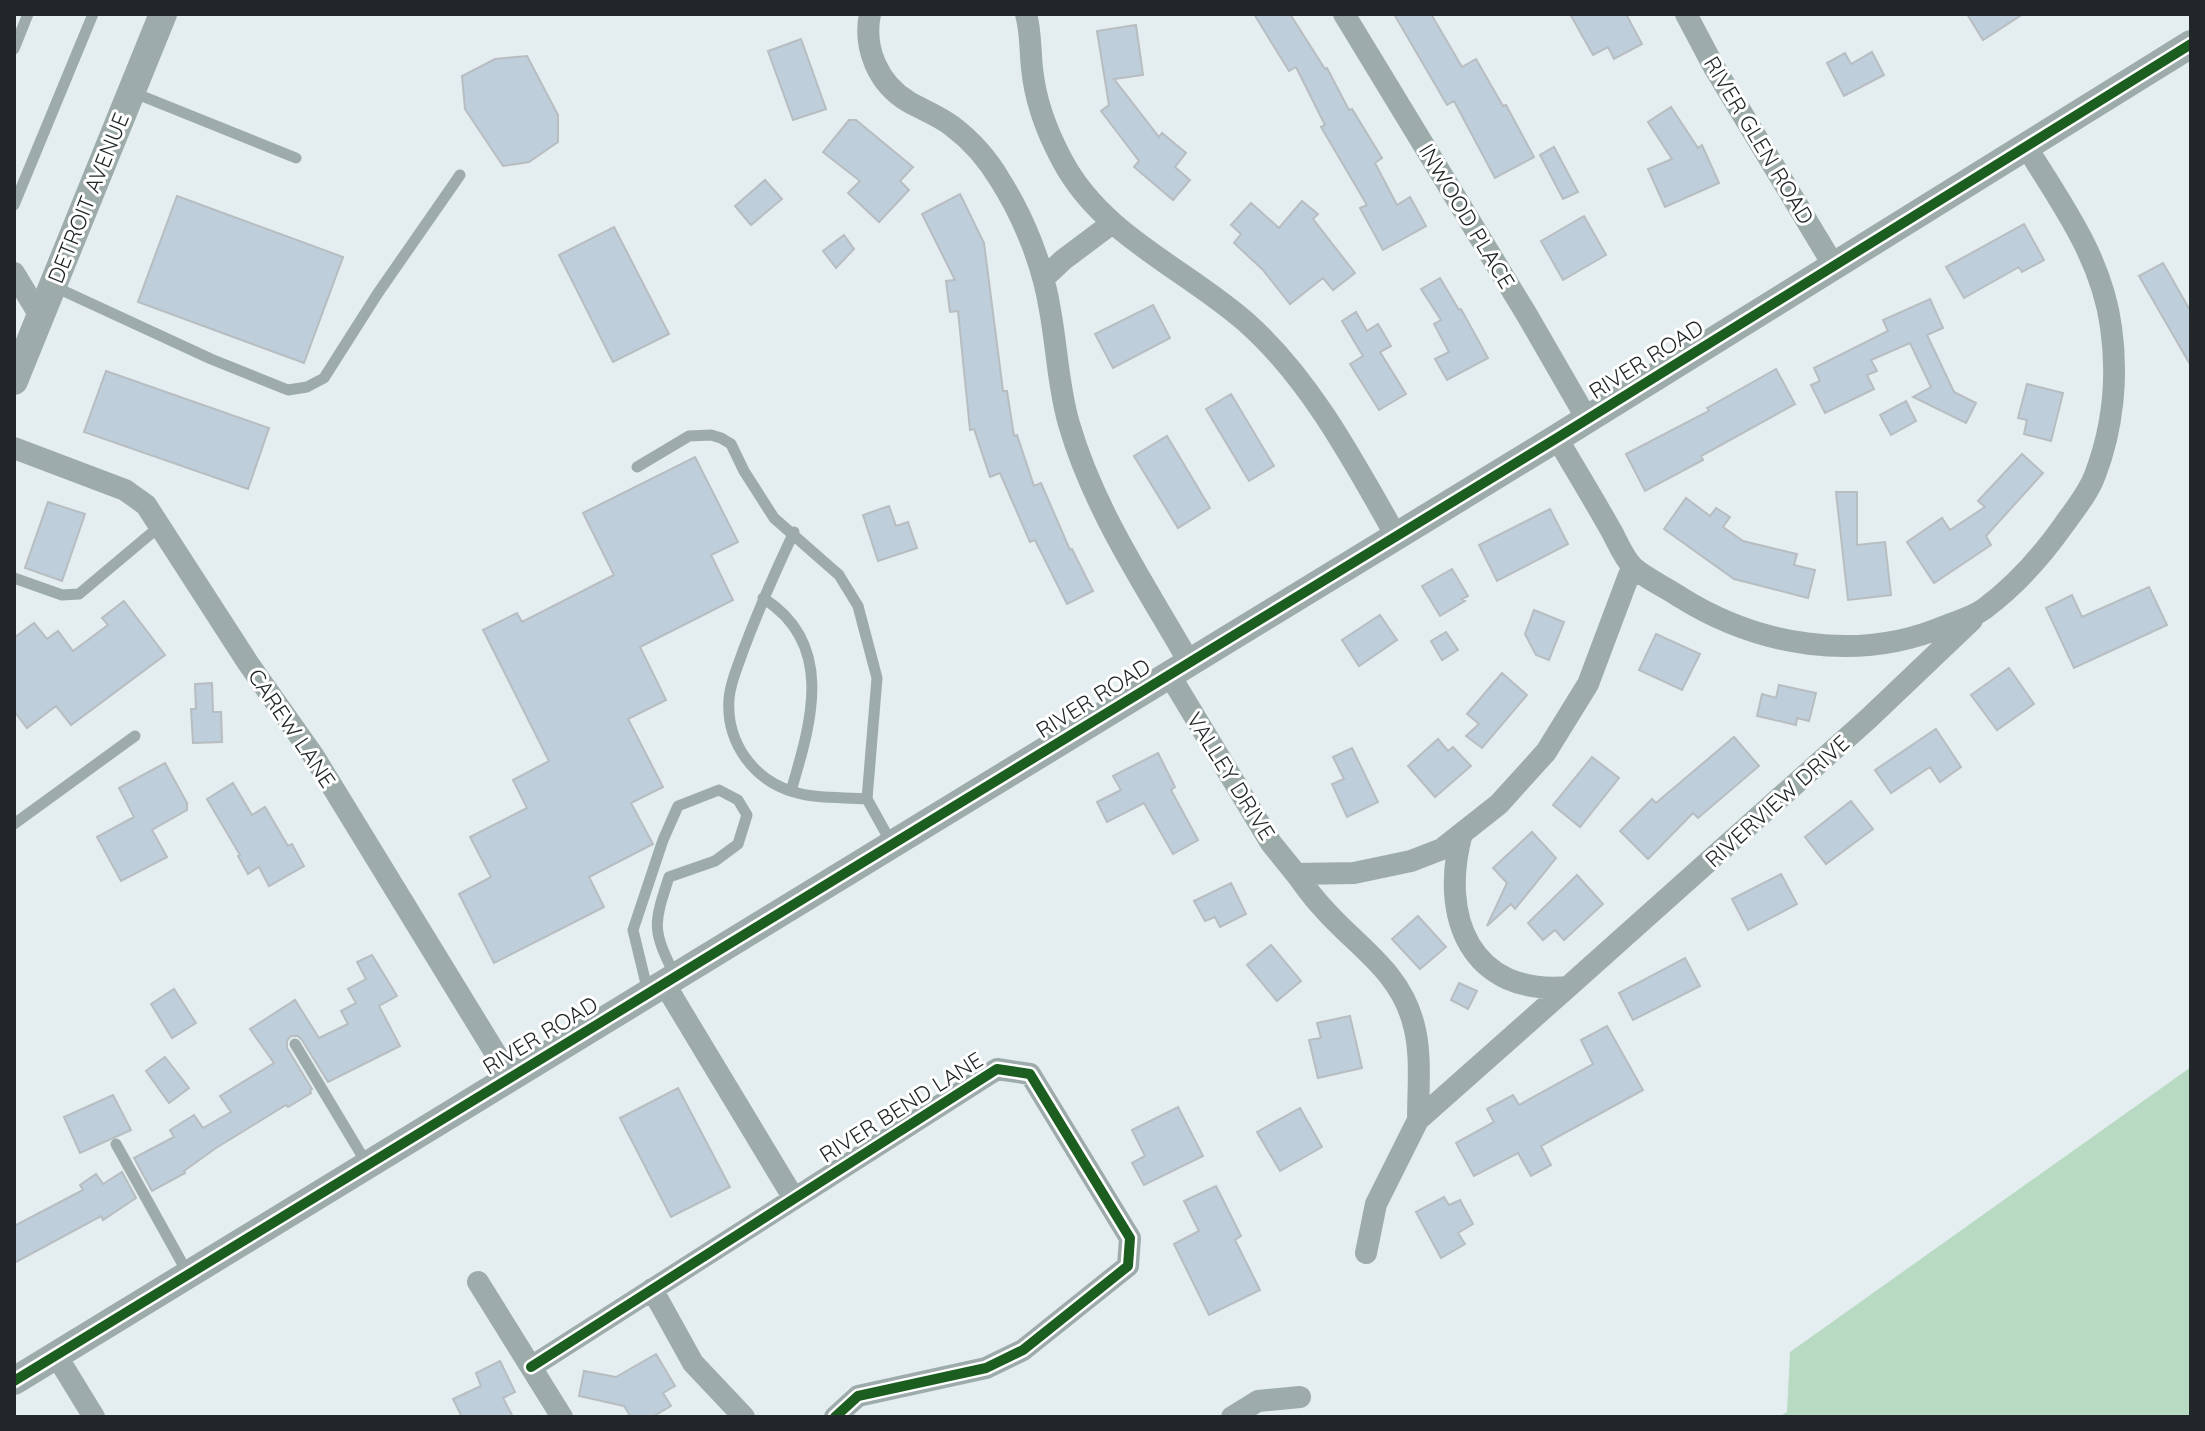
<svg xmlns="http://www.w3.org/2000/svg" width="2205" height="1431" font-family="Quicksand,sans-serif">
<rect width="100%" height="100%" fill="#e4edf0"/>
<!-- green -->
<path fill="#b8dac2" d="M2191 1067V1417H1778L1787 1412 1790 1352Z"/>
<!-- building -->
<path fill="#bfcedb" stroke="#b7bdc0" stroke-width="2" d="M1254 14H1290L1325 69 1327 68 1349 110 1352 109 1382 158 1375 163 1397 205 1410 197 1426 226 1383 250 1360 208 1367 205 1321 127 1325 125 1296 67 1289 71Z
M1394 14H1431L1462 67 1476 59 1503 106 1506 105 1534 157 1495 178 1454 101 1447 105Z
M1570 14H1626L1642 44 1614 59 1608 47 1593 55Z
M1967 14H2023L1983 40Z
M1136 25 1143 75 1114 79 1159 137 1162 133 1186 153 1175 167 1190 180 1173 200 1134 167 1139 161 1101 111 1109 105 1097 31Z
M801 39 826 109 793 120 768 51Z
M1872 52 1884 75 1844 96 1827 63 1845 53 1851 64Z
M527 56 558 115V142L529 162 503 166 465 109 462 76 495 59Z
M1671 107 1698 148 1702 145 1719 183 1665 207 1648 169 1672 159 1648 122Z
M849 120H856L913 167 900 181 909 190 879 222 848 193 860 181 823 152Z
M1554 147 1578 192 1563 199 1540 155Z
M765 180 782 199 751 225 735 206Z
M960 194 984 243 1003 391H1007L1014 436 1017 435 1034 486 1041 483 1070 550 1072 549 1093 591 1067 604 1035 540 1030 542 1000 473 990 477 974 429 970 430 958 311 950 312 946 281 955 280 922 214Z
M177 196 343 257 304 363 138 302Z
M1302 201 1318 214 1313 219 1355 273 1333 290 1323 278 1290 304 1262 269 1234 243 1241 234 1231 225 1251 203 1279 228Z
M1584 216 1606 255 1563 280 1541 241Z
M2024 224 2044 260 2022 272 2019 267 1964 298 1946 267Z
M614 227 669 334 613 362 559 255Z
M844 235 854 249 836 268 823 251Z
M2163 263 2191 312V366L2139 276Z
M1440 278 1459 310 1461 309 1488 358 1447 380 1435 359 1449 352 1434 324 1441 320 1421 289Z
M1930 299 1943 328 1927 335 1954 392 1976 403 1966 423 1913 397 1931 387 1910 343 1871 360 1877 371 1867 375 1874 389 1825 413 1811 385 1820 381 1814 368 1888 331 1883 320Z
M1153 305 1170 338 1113 368 1095 334Z
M1356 312 1367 331 1378 324 1391 346 1380 352 1406 394 1379 410 1350 364 1363 356 1342 321Z
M1776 369 1795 404 1701 456 1703 460 1645 491 1626 454 1709 411 1707 408Z
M106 371 269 428 248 489 84 432Z
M2027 384 2063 393 2051 441 2024 434 2027 420 2018 418Z
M1231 394 1274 466 1249 481 1206 409Z
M1906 401 1916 421 1891 435 1880 415Z
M1167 436 1210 508 1178 528 1134 456Z
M2022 454 2043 473 1986 536 1991 545 1934 583 1907 542 1942 518 1950 530 1985 507 1978 501Z
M695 457 738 542 711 555 733 600 640 647 666 700 628 719 663 787 631 803 653 844 589 877 604 907 494 963 459 894 491 877 470 837 527 808 513 780 549 761 483 630 517 613 522 622 614 575 583 513Z
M1836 492H1857V545L1885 542 1891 595 1848 600Z
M1686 498 1710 516 1716 508 1730 517 1723 527 1743 541 1797 554 1794 565 1815 570 1808 598 1734 579 1664 529Z
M48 502 85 514 62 581 25 568Z
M889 506 896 526 908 522 917 548 878 561 863 515Z
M1550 509 1568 544 1497 581 1479 545Z
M1452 569 1468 596 1462 599 1465 601 1440 616 1422 586Z
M2149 587 2167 625 2074 668 2046 608 2072 595 2082 617Z
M124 601 165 655 71 725 56 706 27 728 14 711V638L34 623 47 639 58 631 73 651 108 625 102 618Z
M1534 610 1564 622 1549 660 1536 655 1525 634Z
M1380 615 1397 640 1359 666 1342 640Z
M1446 632 1458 650 1442 660 1431 641Z
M1656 634 1700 654 1682 690 1639 670Z
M2009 668 2034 704 1997 730 1971 695Z
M1502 673 1527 695 1482 748 1466 736 1479 724 1467 714Z
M212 683 213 712H221L222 742 193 743 191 709H196L195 684Z
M1779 685 1816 693 1809 721 1797 718 1796 725 1757 716 1762 694 1776 698Z
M1936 729 1961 767 1940 782 1930 767 1891 793 1875 770Z
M1734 737 1759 766 1698 818 1693 813 1648 859 1620 831 1652 799 1656 803Z
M1438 739 1448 751 1453 747 1471 766 1435 797 1408 766Z
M1352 748 1378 802 1347 817 1332 784 1344 779 1333 757Z
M1158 753 1175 787 1171 790 1198 840 1173 854 1144 803 1107 822 1097 802 1121 790 1113 776Z
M1592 757 1619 778 1580 827 1553 805Z
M165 763 187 803V810L152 830 167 857 121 881 97 837 134 817 119 788Z
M233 783 252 815 265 807 288 846 292 844 304 866 269 886 259 867 248 874 238 856 240 855 207 799Z
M1851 801 1873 829 1826 864 1805 837Z
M1532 832 1556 858 1515 909 1511 904 1487 926 1507 883 1493 868Z
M1781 874 1797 904 1748 930 1732 899Z
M1577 875 1603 904 1564 940 1555 930 1543 940 1528 923Z
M1231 883 1246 914 1220 927 1215 917 1205 921 1194 901Z
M1418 916 1446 947 1420 969 1392 939Z
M1271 945 1301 981 1277 1001 1247 965Z
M372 955 397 996 379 1006 400 1046 328 1082 302 1040 298 1036H291L287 1041V1048L312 1089 310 1090 311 1093 288 1107 286 1105 216 1148 184 1171 185 1173 152 1191 134 1158 174 1137 170 1130 194 1115 203 1128 231 1112 220 1096 274 1063 250 1029 295 1000 319 1038 348 1024 341 1011 356 1003 348 989 366 979 357 962Z
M1685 958 1700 986 1633 1020 1619 993Z
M1459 983 1477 991 1468 1009 1451 1000Z
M174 989 196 1023 172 1038 151 1004Z
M1350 1016 1362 1068 1318 1078 1309 1040 1321 1038 1317 1023Z
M1607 1026 1643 1090 1541 1146 1551 1165 1531 1176 1518 1153 1474 1176 1456 1143 1494 1122 1487 1109 1513 1095 1519 1105 1593 1064 1581 1040Z
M165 1057 189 1088 169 1103 146 1071Z
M678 1088 730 1187 671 1217 620 1118Z
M113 1095 131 1130 80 1153 64 1117Z
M1178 1107 1203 1156 1144 1185 1132 1163 1145 1156 1132 1130Z
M1300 1108 1322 1147 1280 1171 1257 1132Z
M122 1172 136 1198 103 1220 101 1216 14 1263V1226L83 1190 80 1185 96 1174 103 1184Z
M1216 1186 1241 1236 1235 1240 1260 1290 1209 1315 1174 1244 1199 1231 1184 1201Z
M1444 1197 1449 1205 1460 1200 1473 1224 1458 1233 1465 1244 1441 1258 1416 1212Z
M656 1354 675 1386 663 1393 671 1406 652 1417H631L624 1406 579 1396 584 1371 616 1377Z
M500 1361 515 1392 503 1398 513 1417H462L453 1399 481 1386 476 1373Z"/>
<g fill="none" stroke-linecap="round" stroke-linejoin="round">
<!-- service -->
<path stroke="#9dacaa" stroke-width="11" d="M14 49 28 14
M132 92 296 158
M14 205 93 14
M53 286 211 359 288 390 307 387 324 378 378 293 460 175
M637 467 689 436 711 435 721 438 731 444 744 471 774 518 839 575 858 606 877 678 867 799 892 844
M794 532C775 572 758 611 743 651 738 666 730 683 729 699 726 742 753 780 794 792 817 799 843 797 867 799
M14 578 62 595 79 594 160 526
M763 598C836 644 811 723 791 791
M14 824 135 736
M648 992 633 930 663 840 678 806 719 790 738 800 747 815 738 844 715 861 669 877C653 926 652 929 675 976
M295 1044 367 1164
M116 1144 187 1272"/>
<!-- minor -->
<path stroke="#9dacaa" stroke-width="22" d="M870 14C863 48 878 84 909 102 923 110 939 116 952 126 972 141 987 158 1000 180 1024 218 1043 265 1050 310 1057 347 1058 387 1069 424 1094 510 1145 585 1189 662
M1026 14C1031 32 1030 50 1032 68 1035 100 1047 132 1062 160 1102 236 1185 268 1247 323 1311 380 1354 462 1396 536
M1344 14 1527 315 1587 419
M1686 14 1714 67 1834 266
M14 273 40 316
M1044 278 1063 260 1111 224
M1557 438C1575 469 1594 500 1612 532 1618 543 1624 559 1634 568 1647 579 1665 587 1680 597 1758 646 1858 663 1945 626 1958 621 1973 617 1984 609 2015 586 2041 557 2063 526 2074 510 2088 494 2095 475 2113 428 2118 376 2111 327 2102 259 2062 204 2027 148
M14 448 125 490 146 505 248 663 313 755 510 1077
M1169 674 1271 843 1296 874 1354 873 1411 861 1442 849 1499 804 1546 752 1588 684 1632 567
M1462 833C1439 916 1470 996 1568 987L1868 719 1972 620
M1296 874C1305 886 1313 898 1323 908 1356 946 1399 970 1413 1022 1422 1052 1418 1089 1418 1120
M664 983 793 1197
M1366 1253 1376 1204 1418 1120 1568 987
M478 1282 562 1417
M652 1289 693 1363 744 1417
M56 1355 94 1417
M531 1367 997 1069 1030 1074 1130 1238 1128 1266 1023 1350 986 1368 858 1396 835 1417
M1232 1417 1258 1401 1300 1397"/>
<!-- tertiary -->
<path stroke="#9dacaa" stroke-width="28" d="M14 381 163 14
M14 1381 1557 438 2191 44"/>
<!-- cycleway casing -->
<g stroke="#fff" stroke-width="15">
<path id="cycleway" d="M531 1367 997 1069 1030 1074 1130 1238 1128 1266 1023 1350 986 1368 858 1396 835 1417
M14 1381 1557 438 2191 44"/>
</g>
<!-- cycleway -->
<use href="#cycleway" stroke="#1b5e20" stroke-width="10"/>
</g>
<g text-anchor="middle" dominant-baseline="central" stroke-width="6" stroke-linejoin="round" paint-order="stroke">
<!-- street labels -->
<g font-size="22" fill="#212729" stroke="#fff">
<text transform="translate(1759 140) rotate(59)">RIVER GLEN ROAD</text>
<text transform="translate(88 198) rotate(-68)">DETROIT AVENUE</text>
<text transform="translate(1467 216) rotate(59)">INWOOD PLACE</text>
<text transform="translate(1646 359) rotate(-32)">RIVER ROAD</text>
<text transform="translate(1093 698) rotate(-32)">RIVER ROAD</text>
<text transform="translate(292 728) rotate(56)">CAREW LANE</text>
<text transform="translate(1231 776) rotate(58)">VALLEY DRIVE</text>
<text transform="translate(1777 801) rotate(-42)">RIVERVIEW DRIVE</text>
<text transform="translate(540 1035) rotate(-31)">RIVER ROAD</text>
<text transform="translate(901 1107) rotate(-32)">RIVER BEND LANE</text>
</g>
</g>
<!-- border -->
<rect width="2205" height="1431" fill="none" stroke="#212729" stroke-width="32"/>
</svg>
